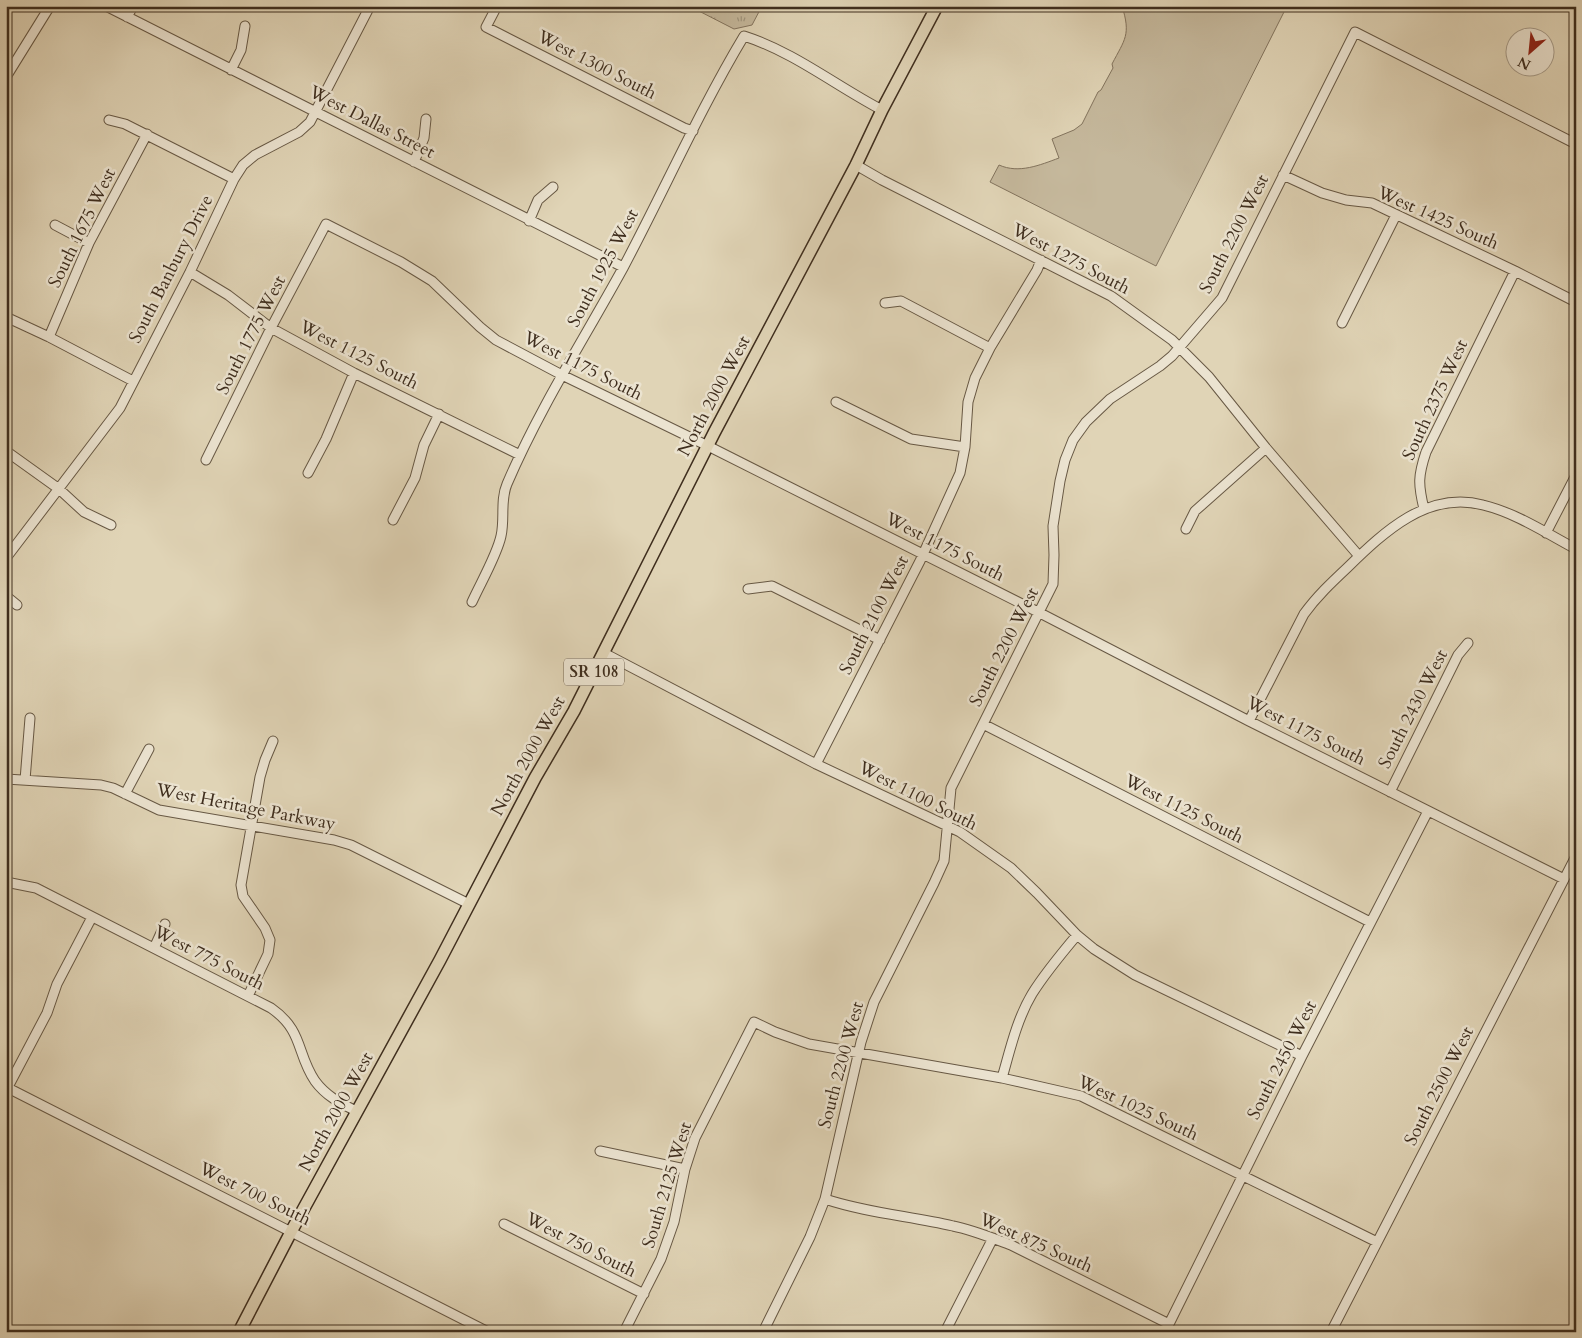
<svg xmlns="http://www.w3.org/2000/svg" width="1582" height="1338" font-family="Cardo,serif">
<defs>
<pattern id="park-tufts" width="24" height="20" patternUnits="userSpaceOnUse" patternTransform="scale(1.25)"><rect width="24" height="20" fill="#c5b89c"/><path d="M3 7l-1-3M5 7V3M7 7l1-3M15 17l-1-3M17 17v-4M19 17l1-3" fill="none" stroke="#a1967f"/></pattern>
</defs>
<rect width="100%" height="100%" fill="#e0d4b6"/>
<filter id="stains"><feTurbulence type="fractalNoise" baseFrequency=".004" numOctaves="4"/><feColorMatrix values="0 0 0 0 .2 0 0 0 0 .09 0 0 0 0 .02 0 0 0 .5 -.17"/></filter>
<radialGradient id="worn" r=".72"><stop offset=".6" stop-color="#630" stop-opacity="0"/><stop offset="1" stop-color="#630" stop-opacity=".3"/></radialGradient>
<!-- green -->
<path fill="#c5b89c" stroke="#82735d" d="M1122 6H1287L1156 266 990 182 999 165C1019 174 1040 165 1059 158L1052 139 1074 130 1082 124 1098 92 1101 90 1113 68 1112 64C1125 39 1131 35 1122 6Z"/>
<!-- park -->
<path fill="url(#park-tufts)" stroke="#82735d" d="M696 6H762L752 25 734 29 695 9Z"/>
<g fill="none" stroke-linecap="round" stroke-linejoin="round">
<!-- minor casing -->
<g stroke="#675844" stroke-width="11">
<path id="minor" d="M106 6 623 267
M497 6 486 27 684 128 693 131
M127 17 133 6
M231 70 241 50 245 26
M6 77 50 6
M109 120 125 124 234 179
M414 162 424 138 426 119
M856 165 882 180 1111 296 1172 340 1209 377 1266 448 1359 556
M1283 175 1322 193 1346 200 1372 203 1515 271 1576 302
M529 221 538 200 553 187
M55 225 89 243
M190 272 228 295 271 328 354 373 520 455
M885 303 901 301 990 348
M6 317 49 337 133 381
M1342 323 1396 215
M49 337 89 243 147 134
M836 402 911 439 965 447
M6 451 59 489 84 512 111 525
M206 460 271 328 326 224 401 262 432 281 480 327 496 340 562 375 708 446 1040 613 1249 721 1564 879
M308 473 326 439 354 373
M1424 509C1418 484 1418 476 1426 452L1515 271
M393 520 415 478 424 445 439 414
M1186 529 1195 511 1266 448
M1546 533 1576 475
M6 558 120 408 190 272 234 179 243 165 255 155 299 132 310 122 370 6
M748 589 772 586 880 640
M6 596 17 605
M472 602C480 584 497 555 501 536 505 519 500 500 507 484 539 409 584 339 623 268 664 191 699 111 744 36 794 52 836 86 882 110
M604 653 816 764 960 832 1011 868 1037 893 1077 935 1094 949 1135 975 1302 1056
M1249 721 1304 614C1317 596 1332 582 1348 567 1384 532 1428 490 1483 505 1516 513 1546 533 1576 549
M983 724 1370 922
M816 764 920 561 960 473 965 447 968 402 975 378 990 348 1037 270 1041 260
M6 779 101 785 113 788 159 810 334 840 351 845 469 904
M25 780 30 718
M1390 792 1458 655 1468 643
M125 794 149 749
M6 882 36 888 271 1008C304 1031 296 1053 315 1081 326 1096 340 1103 356 1111
M154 948 165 924
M248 996 268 954 270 940 265 928 243 896 241 885 260 777 265 760 273 741
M1002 1078C1010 1050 1017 1019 1032 994 1045 973 1061 954 1077 935
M6 1087C167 1168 328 1249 488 1332
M8 1087 47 1013 57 984 92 917
M600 1151 685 1169
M825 1199C867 1213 910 1216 953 1226 973 1230 992 1238 1011 1245L1169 1324 1302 1056 1428 811
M504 1224 644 1294
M624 1332 661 1259 674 1222 685 1169 695 1138 754 1022 775 1032 809 1044 1002 1078 1081 1096 1377 1242
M763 1332 810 1237 825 1199 861 1042 874 1002 934 883 944 861 951 788 1053 584 1054 555 1053 526 1060 481 1065 460 1073 440 1086 422 1110 399 1160 366 1172 356 1222 298 1355 32 1576 144
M945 1332 993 1238
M1331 1332 1576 856"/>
</g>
<!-- major casing -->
<g stroke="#3f2e1e" stroke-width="14">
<path id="major" d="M239 1332 292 1230 440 960 535 778 574 711 714 433 856 165 882 110 937 6"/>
</g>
<!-- minor -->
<use href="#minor" stroke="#ebe3d0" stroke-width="9"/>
<!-- major -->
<use href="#major" stroke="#e0d4b6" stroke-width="11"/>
</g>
<g text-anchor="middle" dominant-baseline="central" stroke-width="5" stroke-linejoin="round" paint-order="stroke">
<!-- shield labels -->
<rect fill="#ebe3d0" stroke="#736453" stroke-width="1" x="564" y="658.5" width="60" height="27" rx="4"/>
<g font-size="16" font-weight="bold" fill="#3f2e1e">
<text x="594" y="672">SR 108</text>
</g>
<!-- street labels -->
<g font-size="18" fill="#3f2e1e" stroke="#ebe3d0">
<text transform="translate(597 65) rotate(27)">West 1300 South</text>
<text transform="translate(372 122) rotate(27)">West Dallas Street</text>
<text transform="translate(1438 218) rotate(24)">West 1425 South</text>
<text transform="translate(82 228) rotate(-64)">South 1675 West</text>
<text transform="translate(1234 234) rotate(-63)">South 2200 West</text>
<text transform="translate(1071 259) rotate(28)">West 1275 South</text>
<text transform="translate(603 268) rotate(-62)">South 1925 West</text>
<text transform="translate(171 269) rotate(-63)">South Banbury Drive</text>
<text transform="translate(251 335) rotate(-63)">South 1775 West</text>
<text transform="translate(359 355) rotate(27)">West 1125 South</text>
<text transform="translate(583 366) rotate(27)">West 1175 South</text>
<text transform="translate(714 396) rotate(-62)">North 2000 West</text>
<text transform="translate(1435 400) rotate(-65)">South 2375 West</text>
<text transform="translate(945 547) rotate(27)">West 1175 South</text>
<text transform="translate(874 615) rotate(-63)">South 2100 West</text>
<text transform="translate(1004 647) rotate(-63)">South 2200 West</text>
<text transform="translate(1413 709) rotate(-63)">South 2430 West</text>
<text transform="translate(1306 731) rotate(27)">West 1175 South</text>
<text transform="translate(528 756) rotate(-61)">North 2000 West</text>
<text transform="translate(918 796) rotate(27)">West 1100 South</text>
<text transform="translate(246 807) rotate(11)">West Heritage Parkway</text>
<text transform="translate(1184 809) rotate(27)">West 1125 South</text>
<text transform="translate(209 958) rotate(27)">West 775 South</text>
<text transform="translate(1282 1060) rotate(-63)">South 2450 West</text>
<text transform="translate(841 1065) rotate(-75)">South 2200 West</text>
<text transform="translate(1439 1086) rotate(-63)">South 2500 West</text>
<text transform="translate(1138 1108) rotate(25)">West 1025 South</text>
<text transform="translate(336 1112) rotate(-61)">North 2000 West</text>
<text transform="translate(667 1185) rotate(-73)">South 2125 West</text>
<text transform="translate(255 1194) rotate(26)">West 700 South</text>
<text transform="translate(1036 1243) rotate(24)">West 875 South</text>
<text transform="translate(581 1245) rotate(27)">West 750 South</text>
</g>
</g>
<!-- margin -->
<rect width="1582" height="1338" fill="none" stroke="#e0d4b6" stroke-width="25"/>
<rect x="8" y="8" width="1567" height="1323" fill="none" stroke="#3f2e1e" stroke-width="2.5"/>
<rect x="12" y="12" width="1557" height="1313" fill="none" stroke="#3f2e1e"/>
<!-- north arrow -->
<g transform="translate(1530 52) rotate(207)"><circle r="24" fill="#ebe3d0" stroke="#a69b89"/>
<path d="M0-4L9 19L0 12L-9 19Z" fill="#8f2418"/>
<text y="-8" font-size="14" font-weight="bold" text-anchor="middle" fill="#3f2e1e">N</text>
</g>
<rect width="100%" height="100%" filter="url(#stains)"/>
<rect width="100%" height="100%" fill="url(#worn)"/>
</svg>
